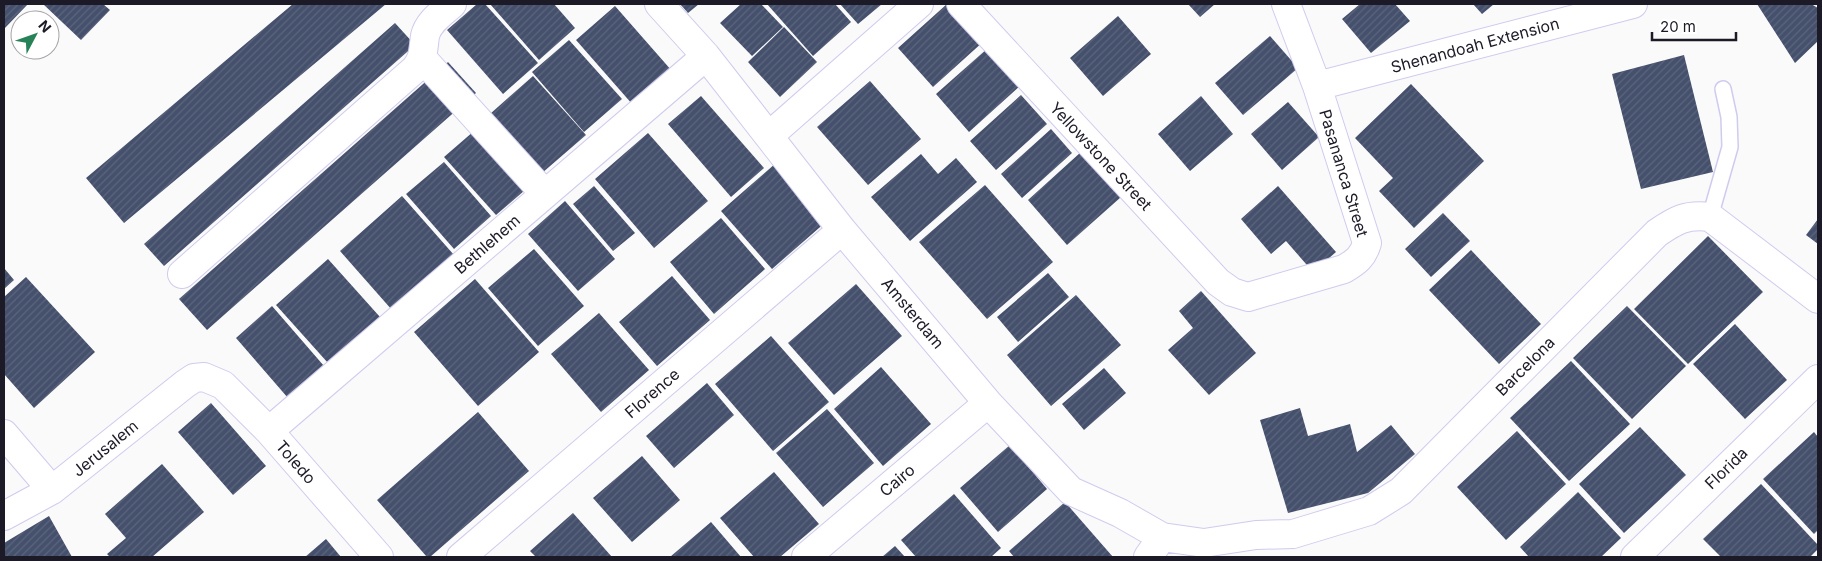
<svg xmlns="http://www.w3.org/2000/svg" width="1822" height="561" font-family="Inter,sans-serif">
<defs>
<pattern id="building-hatch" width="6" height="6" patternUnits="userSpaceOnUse" patternTransform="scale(1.25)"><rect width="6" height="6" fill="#44506c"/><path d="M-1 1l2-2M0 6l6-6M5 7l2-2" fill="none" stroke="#5c657c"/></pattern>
</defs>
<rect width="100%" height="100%" fill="#fafafa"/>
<!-- building -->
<path fill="url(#building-hatch)" d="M4 4H28L4 29Z
M43 4H103L110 10 81 40Z
M293 4H386L124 223 86 178Z
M477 4H485L538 63 503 94 447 30Z
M490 4H554L575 28 539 60Z
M680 4H699L688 13Z
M741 4H761L783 27 752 56 720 23Z
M767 4H835L851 22 813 56Z
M840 4H882L858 24Z
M947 4H951L984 41 933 87 898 48Z
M1188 4H1215L1200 17Z
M1360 4H1395L1410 21 1371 53 1342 19Z
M1473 4H1494L1482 14Z
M1757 4H1811L1818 8V41L1795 63Z
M615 6 672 71 633 105 576 40Z
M1118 16 1151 54 1103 96 1070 58Z
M395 23 415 45 164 266 144 244Z
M784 27 817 62 780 97 748 62Z
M1270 36 1298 68 1243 115 1215 83Z
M569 40 622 99 584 132 532 72Z
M988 48 1021 85 969 132 936 94Z
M1684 55 1713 172 1641 189 1612 74Z
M448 62 476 93 207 330 179 299Z
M533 76 586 135 542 173 490 114Z
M870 81 921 139 868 185 817 127Z
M1411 84 1484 161 1414 228 1379 191 1393 178 1355 138Z
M1021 95 1047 124 996 170 970 141Z
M701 96 764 168 731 197 668 124Z
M1201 96 1233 134 1190 171 1158 134Z
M1288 102 1319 137 1282 170 1251 134Z
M481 125 532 184 496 215 444 157Z
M1051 129 1072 153 1022 198 1001 174Z
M648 133 708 201 654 248 595 179Z
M1081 152 1121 197 1067 245 1028 200Z
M921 154 938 174 956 158 977 182 910 241 871 197Z
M444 162 491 216 454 249 406 194Z
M776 163 827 221 772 269 721 211Z
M985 185 1053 262 987 319 919 242Z
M594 186 635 233 613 251 573 204Z
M1278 186 1336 252 1313 272 1286 241 1271 254 1241 219Z
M402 196 454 255 392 310 340 251Z
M565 201 615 259 578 291 528 234Z
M1443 213 1470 241 1431 277 1405 249Z
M721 218 765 269 714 314 670 262Z
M1818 219V244L1806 235Z
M1708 236 1763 292 1688 364 1634 309Z
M534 249 584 306 538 346 488 288Z
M1471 250 1541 324 1499 364 1429 290Z
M328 259 380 317 328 363 276 305Z
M4 268 14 280 4 289Z
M1048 273 1069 297 1018 342 997 317Z
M672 276 710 320 657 366 619 322Z
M26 277 95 352 34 408 4 374V297Z
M475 279 539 352 478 406 414 332Z
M856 284 902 336 834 395 788 343Z
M1201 291 1256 353 1209 395 1168 350 1193 328 1179 311Z
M1076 295 1121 345 1051 406 1007 355Z
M272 306 324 366 288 398 236 338Z
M1627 306 1686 366 1632 419 1573 358Z
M599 313 649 370 601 412 551 354Z
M1735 324 1787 380 1745 419 1693 364Z
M771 336 829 402 773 451 715 384Z
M1571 361 1630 424 1569 481 1510 418Z
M881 367 931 424 883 466 834 409Z
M1104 368 1126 393 1084 430 1062 404Z
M707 383 734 415 674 468 646 436Z
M211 403 266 466 233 495 178 432Z
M1300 408 1308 436 1350 424 1357 452 1391 425 1415 454 1368 493 1288 513 1260 420Z
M827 409 874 463 823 507 776 453Z
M478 412 529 471 430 557H427L377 500Z
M1640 427 1686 475 1624 533 1579 484Z
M1517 431 1566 484 1506 540 1457 487Z
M1814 432 1818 437V530L1814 534 1763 479Z
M1010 445 1047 489 998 532 960 488Z
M642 456 680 500 632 542 593 498Z
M162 464 204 512 152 557H110L107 554 126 538 105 514Z
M774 472 819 524 780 557H754L720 518Z
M1761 484 1818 545V549L1810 557H1721L1703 539Z
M1578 492 1621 538 1601 557H1529L1520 547Z
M954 494 1001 548 991 557H916L901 540Z
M1065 502 1113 557H1014L1009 551Z
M573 513 612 557H536L530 551Z
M49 516 72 557H4V543Z
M711 522 741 557H670Z
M326 539 341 557H305Z
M895 546 905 557H882Z"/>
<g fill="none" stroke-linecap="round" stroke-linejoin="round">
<!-- lane casing -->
<g stroke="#cfcbee" stroke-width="18">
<path id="lane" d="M1710 217 1730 147 1729 117 1723 89"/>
</g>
<!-- street casing -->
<g stroke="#cfcbee" stroke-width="30">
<path id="street" d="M659 4 706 56 842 230 988 403 1071 491 1120 513 1162 537 1204 543 1256 535 1293 534 1369 511 1401 491 1657 233C1676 220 1686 214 1710 217L1818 299
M961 4 1218 282 1232 292 1248 297 1344 269C1356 262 1363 257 1367 243L1317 86 1286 4
M422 58 545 194
M1317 86 1633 4
M770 135 919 4
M182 274 415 69C424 58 423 50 425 36 428 22 442 13 452 4
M269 431 706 56
M4 434 52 490
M4 516 52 490 185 384 194 378 204 377 223 385 269 431 379 557
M461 557 842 230
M806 557 988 403
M1148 557 1162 537
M1635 557 1818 379"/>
</g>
<!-- lane -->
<use href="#lane" stroke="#fff" stroke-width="15"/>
<!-- street -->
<use href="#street" stroke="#fff" stroke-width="28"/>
</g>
<g text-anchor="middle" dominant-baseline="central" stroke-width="5" stroke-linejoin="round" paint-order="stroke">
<!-- street labels -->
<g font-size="16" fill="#1c1a27" stroke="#fff">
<text transform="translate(1475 45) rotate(-15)">Shenandoah Extension</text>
<text transform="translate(1101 156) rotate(47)">Yellowstone Street</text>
<text transform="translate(1344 173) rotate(73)">Pasananca Street</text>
<text transform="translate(487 244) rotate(-41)">Bethlehem</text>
<text transform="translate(913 313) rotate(50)">Amsterdam</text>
<text transform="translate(1525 366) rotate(-45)">Barcelona</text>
<text transform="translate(652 393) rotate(-41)">Florence</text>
<text transform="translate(105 448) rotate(-39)">Jerusalem</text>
<text transform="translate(296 462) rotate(49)">Toledo</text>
<text transform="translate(1726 468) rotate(-44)">Florida</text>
<text transform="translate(897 480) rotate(-40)">Cairo</text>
</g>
</g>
<!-- border -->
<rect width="1822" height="561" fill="none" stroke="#1c1a27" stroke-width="10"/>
<!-- north arrow -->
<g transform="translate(35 35) rotate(49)"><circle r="24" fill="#ffffff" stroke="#a4a3a9"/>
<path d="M0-4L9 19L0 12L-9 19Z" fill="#288258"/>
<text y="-8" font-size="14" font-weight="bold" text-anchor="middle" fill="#1c1a27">N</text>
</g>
<!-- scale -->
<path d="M1652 32v8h84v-8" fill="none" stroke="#1c1a27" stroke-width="2.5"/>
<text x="1660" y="32" font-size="15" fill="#1c1a27" stroke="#ffffff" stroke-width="4" paint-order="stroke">20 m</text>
</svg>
